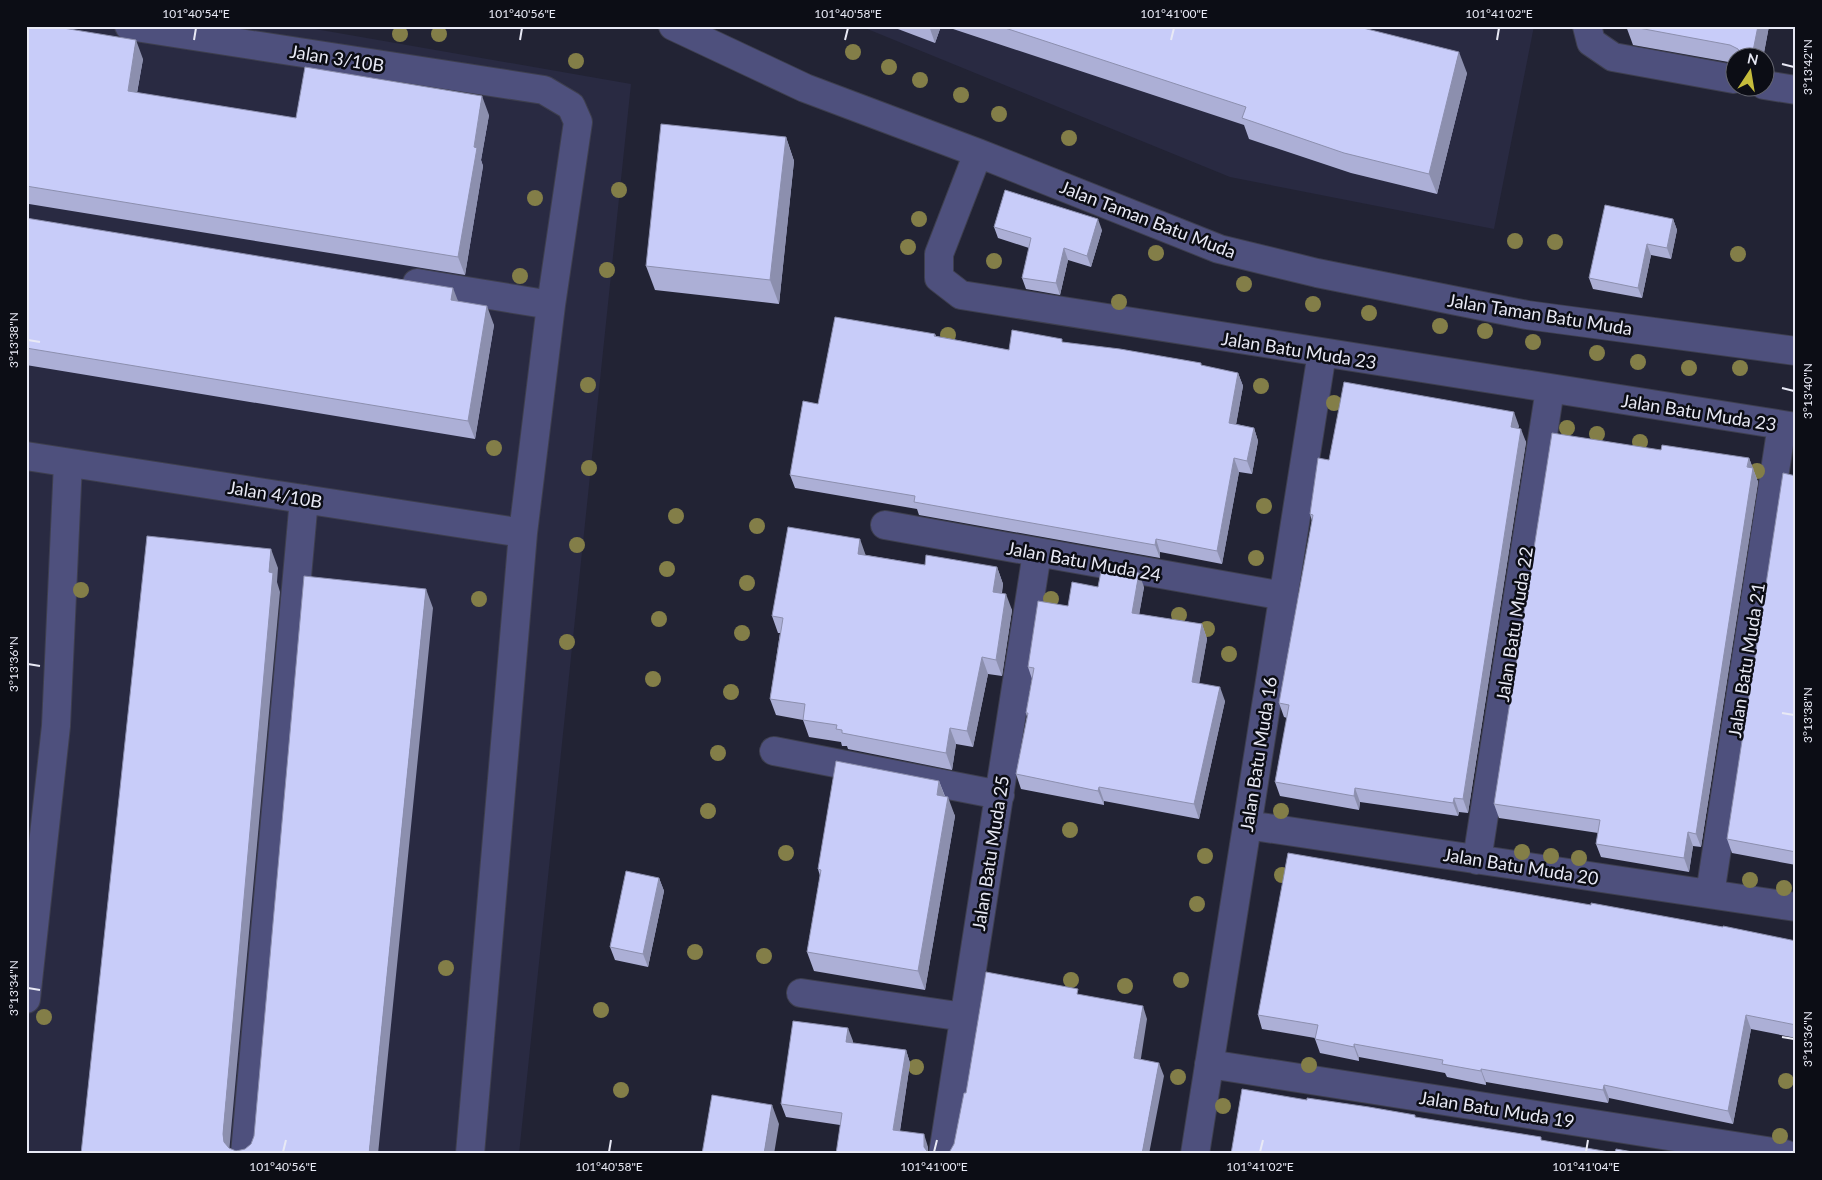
<svg xmlns="http://www.w3.org/2000/svg" width="1822" height="1180" font-family="Lato,sans-serif">
<rect width="100%" height="100%" fill="#222334"/>
<!-- built -->
<path fill="#292a42" d="M26 26H298L631 84 519 1154H26Z
M860 26H1534L1494 229 1230 177Z"/>
<g fill="none" stroke-linecap="round" stroke-linejoin="round">
<!-- minor casing -->
<g stroke="#3e3f4f" stroke-width="30">
<path id="minor" d="M129 26 544 90 571 106 578 122 551 305 523 533 470 1154
M673 26 805 88 978 153 1219 249 1317 273 1527 315 1796 351
M1587 26 1591 42 1613 57 1734 79
M1764 85 1796 90
M978 153 939 254V278L961 295 1796 427
M417 283 551 305
M26 456 523 533
M885 525 1284 596
M774 751 1000 795
M1247 825 1796 907
M1477 860 1550 389
M1710 894 1782 425
M801 993 964 1017
M26 999 56 726 68 463
M1209 1064 1785 1154
M245 1154 304 499
M943 1154 1037 553
M1195 1154 1322 353"/>
</g>
<!-- minor -->
<use href="#minor" stroke="#4e507d" stroke-width="28"/>
</g>
<!-- trees -->
<g fill="#837e48">
<circle cx="400" cy="34" r="8"/>
<circle cx="439" cy="34" r="8"/>
<circle cx="853" cy="52" r="8"/>
<circle cx="576" cy="61" r="8"/>
<circle cx="889" cy="67" r="8"/>
<circle cx="920" cy="80" r="8"/>
<circle cx="961" cy="95" r="8"/>
<circle cx="999" cy="114" r="8"/>
<circle cx="1069" cy="138" r="8"/>
<circle cx="619" cy="190" r="8"/>
<circle cx="535" cy="198" r="8"/>
<circle cx="919" cy="219" r="8"/>
<circle cx="1515" cy="241" r="8"/>
<circle cx="1555" cy="242" r="8"/>
<circle cx="908" cy="247" r="8"/>
<circle cx="1156" cy="253" r="8"/>
<circle cx="1738" cy="254" r="8"/>
<circle cx="994" cy="261" r="8"/>
<circle cx="607" cy="270" r="8"/>
<circle cx="520" cy="276" r="8"/>
<circle cx="1244" cy="284" r="8"/>
<circle cx="1119" cy="302" r="8"/>
<circle cx="1313" cy="304" r="8"/>
<circle cx="1369" cy="313" r="8"/>
<circle cx="1440" cy="326" r="8"/>
<circle cx="1485" cy="331" r="8"/>
<circle cx="948" cy="335" r="8"/>
<circle cx="1533" cy="342" r="8"/>
<circle cx="1597" cy="353" r="8"/>
<circle cx="1638" cy="362" r="8"/>
<circle cx="1689" cy="368" r="8"/>
<circle cx="1740" cy="368" r="8"/>
<circle cx="588" cy="385" r="8"/>
<circle cx="1261" cy="386" r="8"/>
<circle cx="1334" cy="403" r="8"/>
<circle cx="1567" cy="428" r="8"/>
<circle cx="1597" cy="434" r="8"/>
<circle cx="1640" cy="442" r="8"/>
<circle cx="494" cy="448" r="8"/>
<circle cx="589" cy="468" r="8"/>
<circle cx="1757" cy="471" r="8"/>
<circle cx="1264" cy="506" r="8"/>
<circle cx="676" cy="516" r="8"/>
<circle cx="757" cy="526" r="8"/>
<circle cx="577" cy="545" r="8"/>
<circle cx="1256" cy="558" r="8"/>
<circle cx="667" cy="569" r="8"/>
<circle cx="747" cy="583" r="8"/>
<circle cx="81" cy="590" r="8"/>
<circle cx="479" cy="599" r="8"/>
<circle cx="1051" cy="599" r="8"/>
<circle cx="1179" cy="615" r="8"/>
<circle cx="659" cy="619" r="8"/>
<circle cx="1207" cy="629" r="8"/>
<circle cx="742" cy="633" r="8"/>
<circle cx="567" cy="642" r="8"/>
<circle cx="1229" cy="654" r="8"/>
<circle cx="653" cy="679" r="8"/>
<circle cx="731" cy="692" r="8"/>
<circle cx="718" cy="753" r="8"/>
<circle cx="708" cy="811" r="8"/>
<circle cx="1281" cy="811" r="8"/>
<circle cx="1070" cy="830" r="8"/>
<circle cx="1522" cy="852" r="8"/>
<circle cx="786" cy="853" r="8"/>
<circle cx="1205" cy="856" r="8"/>
<circle cx="1551" cy="856" r="8"/>
<circle cx="1579" cy="858" r="8"/>
<circle cx="1282" cy="875" r="8"/>
<circle cx="1750" cy="880" r="8"/>
<circle cx="1784" cy="888" r="8"/>
<circle cx="1197" cy="904" r="8"/>
<circle cx="695" cy="952" r="8"/>
<circle cx="764" cy="956" r="8"/>
<circle cx="446" cy="968" r="8"/>
<circle cx="1071" cy="980" r="8"/>
<circle cx="1181" cy="980" r="8"/>
<circle cx="1125" cy="986" r="8"/>
<circle cx="601" cy="1010" r="8"/>
<circle cx="44" cy="1017" r="8"/>
<circle cx="1309" cy="1065" r="8"/>
<circle cx="916" cy="1067" r="8"/>
<circle cx="1178" cy="1077" r="8"/>
<circle cx="1786" cy="1081" r="8"/>
<circle cx="621" cy="1090" r="8"/>
<circle cx="1223" cy="1106" r="8"/>
<circle cx="1780" cy="1136" r="8"/>
</g>
<!-- wall -->
<path fill="#acafd6" d="M26 26 143 59 137 93 296 118 489 115 481 160 483 166 465 275 29 204H26Z
M890 26H941L935 43Z
M944 26H1361L1362 28 1467 73 1437 194 1351 173 1249 139 1244 125Z
M1626 26H1769L1763 58H1734V63L1633 45Z
M786 137 794 161 779 304 655 290 646 266Z
M26 218 458 302 494 325 475 439 26 365Z
M1673 219 1677 230 1671 259 1651 255 1642 298 1593 289 1589 278Z
M994 227 1102 230 1091 267 1068 260 1060 295 1026 289 1022 278 1029 248 998 238Z
M935 334 936 336 1009 350 1063 342 1202 366 1238 373 1243 386 1236 424 1254 428 1258 441 1252 474 1239 472 1222 564 1160 552V558L919 515 917 509 795 488 790 475 818 404Z
M1519 426 1518 428 1526 442 1468 813 1459 812 1458 816 1360 802 1359 810 1280 796 1275 782 1287 718 1284 717 1279 703 1312 521 1310 514 1329 460Z
M1661 450 1749 458 1758 482 1701 847 1693 846 1689 872 1601 857 1596 844 1598 833 1499 818 1494 804Z
M1796 476V865L1732 853 1727 839Z
M866 555 925 565 997 567 1003 584 1002 593 1012 610 1002 676 988 674 973 747 956 744 952 770 848 749 847 746H842L841 742 809 737 803 720 776 715 770 699 780 633H778L772 616Z
M1098 587H1144L1139 614 1202 624 1207 639 1199 683 1225 701 1199 819 1104 801V805L1021 789 1016 774 1027 717 1026 713 1032 679 1028 667 1068 606Z
M939 781 945 796 955 816 925 990 814 971 807 952 820 876 818 869Z
M659 878 664 891 648 967 615 960 610 947Z
M1796 941V1038L1751 1029 1733 1124 1609 1098 1608 1103 1486 1082V1085L1447 1077 1445 1073 1359 1057V1061L1320 1053 1315 1039V1038L1262 1029 1258 1015Z
M853 1041V1043L906 1050 910 1063 900 1131 928 1147V1153L840 1125 786 1117 781 1104Z"/>
<!-- shaded-wall -->
<path fill="#8c8fae" d="M929 26H941L935 43Z
M1758 26H1769L1763 58H1745Z
M136 40 143 59 134 109 128 91Z
M1459 52 1467 73 1437 194 1429 174Z
M482 96 489 115 481 160 483 166 465 275 458 257 474 147Z
M786 137 794 161 779 304 770 280Z
M1098 219 1102 230 1091 267 1087 256Z
M1673 219 1677 230 1671 259 1667 248Z
M1647 244 1651 255 1642 298 1638 288Z
M1064 248 1068 260 1060 295 1056 283Z
M453 288 460 306 451 300Z
M487 306 494 325 475 439 468 421Z
M1238 373 1243 386 1234 436 1229 423Z
M1514 412 1519 426 1516 441 1511 427Z
M1254 428 1258 441 1252 474 1247 461Z
M1521 429 1526 442 1468 813 1463 799Z
M1234 458 1239 472 1222 564 1217 551Z
M1749 458 1758 482 1701 847 1696 834Z
M860 539 866 556 858 554Z
M1156 539 1160 552V558L1155 545Z
M271 549 278 568 277 582 280 592 229 1153 224 1142 223 1134Z
M997 567 1003 584 999 608 993 592Z
M1139 573 1144 587 1137 627 1132 613Z
M426 589 433 608 378 1154H369Z
M1006 594 1012 610 1002 676 996 660Z
M1202 624 1207 639 1197 696 1192 682Z
M982 657 988 674 973 747 967 731Z
M1220 687 1225 701 1199 819 1194 804Z
M950 728 956 744 952 770 946 753Z
M939 781 946 800 937 795Z
M1099 787 1104 801V805L1098 791Z
M1355 788 1360 802 1359 810 1354 796Z
M948 797 955 816 925 990 918 971Z
M1454 798 1459 812 1458 816 1453 803Z
M1688 832 1693 846 1689 872 1684 858Z
M659 878 664 891 648 967 643 954Z
M1143 1006 1147 1019 1139 1071 1134 1058Z
M1746 1015 1751 1029 1733 1124 1728 1111Z
M848 1028 853 1041 851 1055 846 1042Z
M1354 1044 1359 1057V1061L1354 1047Z
M906 1050 910 1063 898 1143 893 1130Z
M1159 1063 1164 1076 1149 1154H1142Z
M1481 1069 1486 1082V1085L1481 1071Z
M1604 1085 1609 1098 1608 1103 1603 1090Z
M772 1105 779 1124 774 1154H764Z
M924 1134 928 1147V1154L924 1147Z"/>
<!-- building -->
<path fill="#c8ccf9" stroke="#8c8fae" d="M26 26H51L136 40 128 91 296 118 305 67 482 96 474 147 477 148 458 257 26 186Z
M999 26H1355L1459 52 1429 174 1344 153 1242 118 1246 107Z
M1628 26H1758L1753 51 1745 58H1743L1738 49 1730 45Z
M661 124 786 137 770 280 646 266Z
M1005 190 1098 219 1087 256 1064 248 1056 283 1022 278 1031 238 994 227Z
M1605 205 1673 219 1667 248 1647 244 1638 288 1589 278Z
M26 218 453 288 451 300 487 306 468 421 26 348Z
M835 317 935 334 934 336 1009 350 1012 330 1062 339V342L1120 349 1201 363V365L1238 373 1229 423 1254 428 1247 461 1234 458 1217 551 1156 539 1155 545 914 502 915 496 790 475 803 401 818 404Z
M1344 382 1514 412 1511 427 1521 429 1463 799 1454 798 1453 803 1355 788 1354 796 1275 782 1289 705 1279 703 1313 515 1310 514 1318 458 1329 460Z
M1552 433 1661 450 1662 445 1749 458 1747 467 1753 468 1696 834 1688 832 1684 858 1596 844 1600 820 1494 804Z
M1783 473 1796 476V852L1727 839Z
M788 527 860 539 858 554 925 565 926 555 997 567 993 592 1006 594 996 660 982 657 967 731 950 728 946 753 842 733V730L836 729 837 725 803 720 805 704 770 699 783 618 772 616Z
M147 536 271 549 269 572 273 573 223 1134 224 1142 229 1148 236 1151 245 1149 251 1144 254 1136 304 576 426 589 369 1154H81Z
M1102 566 1139 573 1132 613 1202 624 1192 682 1220 687 1194 804 1099 787 1098 791 1016 774 1028 713H1026L1034 668 1028 667 1038 601 1068 606 1072 582 1098 587Z
M836 761 939 781 937 795 948 797 918 971 807 952 821 870 818 869Z
M1288 853 1591 905V903L1723 927V926L1796 941V1025L1746 1015 1728 1111 1604 1085 1603 1090 1481 1069V1071L1442 1064 1443 1060 1354 1044V1047L1315 1039 1318 1025 1258 1015Z
M626 871 659 878 643 954 610 947Z
M986 972 1078 989 1077 994 1143 1006 1134 1058 1159 1063 1142 1154H947L950 1151 954 1144 964 1093H966Z
M793 1021 848 1028 846 1042 906 1050 893 1130 924 1134V1147L929 1154H836L842 1113 781 1104Z
M1242 1089 1307 1100V1098L1369 1107 1415 1115V1117L1541 1137V1140L1615 1153 1616 1149 1644 1154H1231Z
M712 1095 772 1105 764 1154H702Z"/>
<!-- ticks -->
<path fill="none" stroke="#e8e9f5" stroke-width="2" d="M194 40 196 28M520 40 522 28M845 40 848 28M1171 40 1174 28M1497 40 1499 28M1782 64 1794 67M28 340 40 342M1782 388 1794 391M28 664 40 666M1782 713 1794 715M28 988 40 990M1782 1037 1794 1039M283 1152 286 1140M609 1152 611 1140M934 1152 937 1140M1260 1152 1263 1140M1586 1152 1588 1140"/>
<g text-anchor="middle" dominant-baseline="central" stroke-width="5" stroke-linejoin="round" paint-order="stroke">
<!-- street labels -->
<g font-size="18" fill="#e8e9f5" stroke="#0c0d15">
<text transform="translate(337 58) rotate(9)">Jalan 3/10B</text>
<text transform="translate(1148 219) rotate(21)">Jalan Taman Batu Muda</text>
<text transform="translate(1540 314) rotate(9)">Jalan Taman Batu Muda</text>
<text transform="translate(1299 350) rotate(9)">Jalan Batu Muda 23</text>
<text transform="translate(1699 412) rotate(9)">Jalan Batu Muda 23</text>
<text transform="translate(275 494) rotate(9)">Jalan 4/10B</text>
<text transform="translate(1084 561) rotate(10)">Jalan Batu Muda 24</text>
<text transform="translate(1514 624) rotate(-81)">Jalan Batu Muda 22</text>
<text transform="translate(1746 660) rotate(-81)">Jalan Batu Muda 21</text>
<text transform="translate(1258 754) rotate(-81)">Jalan Batu Muda 16</text>
<text transform="translate(990 853) rotate(-81)">Jalan Batu Muda 25</text>
<text transform="translate(1521 866) rotate(9)">Jalan Batu Muda 20</text>
<text transform="translate(1497 1109) rotate(9)">Jalan Batu Muda 19</text>
</g>
</g>
<!-- border -->
<rect width="1822" height="1180" fill="none" stroke="#0c0d15" stroke-width="55"/>
<!-- north arrow -->
<g transform="translate(1750 72) rotate(12)"><circle r="24" fill="#0c0d15" stroke="#64656f"/>
<path d="M0-4L9 19L0 12L-9 19Z" fill="#c6bc3c"/>
<text y="-8" font-size="14" font-weight="bold" text-anchor="middle" fill="#e8e9f5">N</text>
</g>
<rect x="28" y="28" width="1766" height="1124" fill="none" stroke="#e8e9f5" stroke-width="2"/>
<g font-size="12" text-anchor="middle" fill="#e8e9f5">
<text x="196" y="18">101°40'54"E</text>
<text x="522" y="18">101°40'56"E</text>
<text x="848" y="18">101°40'58"E</text>
<text x="1174" y="18">101°41'00"E</text>
<text x="1499" y="18">101°41'02"E</text>
<text transform="translate(1808 67) rotate(-90)" y="4">3°13'42"N</text>
<text transform="translate(14 340) rotate(-90)" y="4">3°13'38"N</text>
<text transform="translate(1808 391) rotate(-90)" y="4">3°13'40"N</text>
<text transform="translate(14 664) rotate(-90)" y="4">3°13'36"N</text>
<text transform="translate(1808 715) rotate(-90)" y="4">3°13'38"N</text>
<text transform="translate(14 988) rotate(-90)" y="4">3°13'34"N</text>
<text transform="translate(1808 1039) rotate(-90)" y="4">3°13'36"N</text>
<text x="283" y="1171">101°40'56"E</text>
<text x="609" y="1171">101°40'58"E</text>
<text x="934" y="1171">101°41'00"E</text>
<text x="1260" y="1171">101°41'02"E</text>
<text x="1586" y="1171">101°41'04"E</text>
</g>
</svg>
